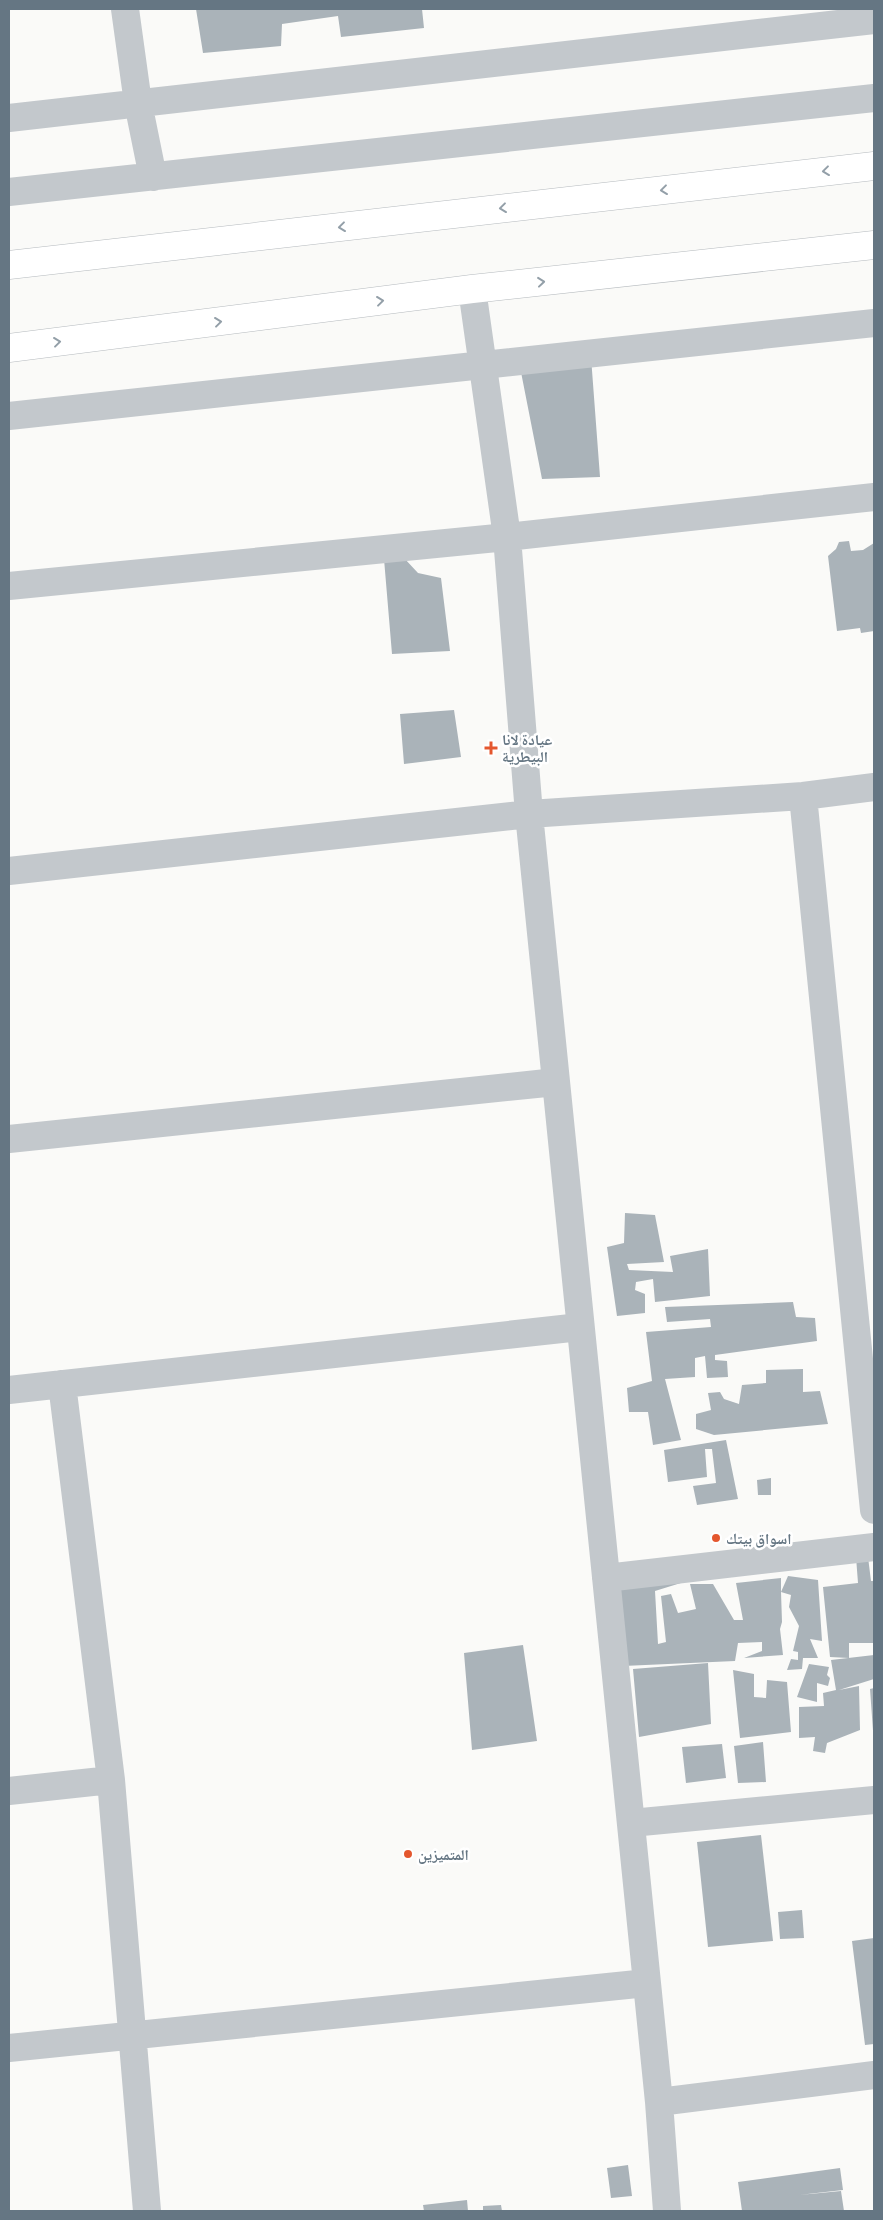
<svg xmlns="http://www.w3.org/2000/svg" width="883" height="2220" font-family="Poppins,'Noto Naskh Arabic',sans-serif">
<rect width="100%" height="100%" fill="#fafaf8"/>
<!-- building -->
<path fill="#aab3b9" d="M196 9H422L424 28 341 37 338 16 282 24 281 46 203 53Z
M591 357 600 477 542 479 520 367Z
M849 541 851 551 863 550 874 543V631L861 633 860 628 837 631 828 556 836 549 839 542Z
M404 558 418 573 441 578 450 651 392 654 384 559Z
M454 710 461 757 404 764 400 714Z
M625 1213 655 1215 664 1262 627 1264 629 1270 673 1272 670 1256 708 1249 710 1296 655 1302 653 1279 636 1282 635 1290 645 1294V1313L617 1316 607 1247 624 1243Z
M793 1302 796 1317 815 1318 817 1341 715 1355V1360L727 1361 728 1377 707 1378 705 1356 695 1358V1377L665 1379 681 1440 653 1445 648 1412H629L627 1388 652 1381 646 1332 711 1327 710 1319 667 1322 665 1307Z
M803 1369V1392L820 1391 828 1424 714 1435 696 1429V1414L711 1410 708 1393 720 1392 724 1399 739 1404 742 1385 766 1383V1370Z
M726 1440 738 1499 697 1505 693 1486 716 1483 712 1449H705L707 1477 668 1482 664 1450Z
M771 1478V1495H758L757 1480Z
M856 1557H868L871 1581H874V1643H849V1658L830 1657 823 1587 858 1583Z
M713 1573 655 1591 658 1644 666 1642 661 1596 671 1594 678 1613 696 1609 690 1584H713L734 1620H743L736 1583 781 1578V1592L788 1576 818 1580 822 1641 810 1639 818 1658H803L802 1669 787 1670 791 1659 798 1660V1652L793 1651 799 1626 789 1607 791 1595 781 1592 782 1622 780 1629 783 1655 744 1658 762 1651V1642L738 1643 735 1661 623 1666 614 1581Z
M523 1645 537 1741 472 1750 464 1653Z
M874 1655V1679L839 1690 859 1686 860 1730 827 1743 825 1753 813 1751 815 1737 799 1738V1707L824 1706 823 1693 836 1690 831 1660Z
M708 1663 711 1724 639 1737 633 1669Z
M809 1664 829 1667 827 1675 830 1678 828 1686 817 1683V1702L797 1697Z
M733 1670 754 1674V1697L766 1698 767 1680 787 1682 791 1732 740 1738Z
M874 1688V1730L873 1731 870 1689Z
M763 1742 766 1782 738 1783 734 1746Z
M722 1744 726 1778 686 1783 682 1747Z
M761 1835 773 1941 708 1947 697 1842Z
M802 1910 804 1938 780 1939 778 1912Z
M874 1938V2044L865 2045 852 1941Z
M628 2165 632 2196 611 2198 607 2168Z
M840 2168 843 2190 799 2195 841 2191 844 2211H742L738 2182Z
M467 2200 468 2211H424L423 2205Z
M501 2205 502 2211H483V2206Z"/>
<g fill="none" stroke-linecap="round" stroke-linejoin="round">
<!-- primary casing -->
<g stroke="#b5babe" stroke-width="29">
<path id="primary" d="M9 265 874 166
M9 348 472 289 874 245"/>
</g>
<!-- minor -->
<path stroke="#c3c8cc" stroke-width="28" d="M125 9 138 103 153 177
M9 118 874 20
M9 192 874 98
M472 289 507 537 529 814 659 2102 667 2211
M9 416 874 323
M9 586 507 537 874 497
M803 796 874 1510
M9 871 529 814 803 796 874 787
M9 1139 556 1082
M62 1384 111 1780 147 2211
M9 1390 580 1327
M606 1578 874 1547
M9 1791 111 1780
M631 1823 874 1800
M9 2048 647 1983
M659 2102 874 2075"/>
<!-- primary -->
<use href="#primary" stroke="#fff" stroke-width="28"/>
</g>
<!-- one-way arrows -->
<defs><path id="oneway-chevron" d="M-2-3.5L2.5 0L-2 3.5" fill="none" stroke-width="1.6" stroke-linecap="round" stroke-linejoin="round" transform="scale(1.25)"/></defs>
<g stroke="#939fa8">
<use href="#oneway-chevron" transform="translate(826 171) rotate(173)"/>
<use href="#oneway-chevron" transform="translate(664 190) rotate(173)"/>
<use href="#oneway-chevron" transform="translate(503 208) rotate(173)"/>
<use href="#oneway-chevron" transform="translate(342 227) rotate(173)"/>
<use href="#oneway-chevron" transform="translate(541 282) rotate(-6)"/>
<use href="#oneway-chevron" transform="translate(380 301) rotate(-7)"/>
<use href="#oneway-chevron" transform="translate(218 322) rotate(-7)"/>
<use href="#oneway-chevron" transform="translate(57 342) rotate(-7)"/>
</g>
<!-- markers -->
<g fill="#e4572e" stroke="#fff" stroke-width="2">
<path d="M488.5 740.5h5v5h5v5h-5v5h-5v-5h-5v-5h5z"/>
<circle cx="716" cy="1538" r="5"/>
<circle cx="408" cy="1854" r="5"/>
</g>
<g text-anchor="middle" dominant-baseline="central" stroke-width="5" stroke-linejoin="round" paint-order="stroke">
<!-- poi labels -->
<g font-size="15" font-weight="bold" fill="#657683" stroke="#fff" text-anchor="start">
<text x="502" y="739">عيادة لانا<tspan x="502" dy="17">البيطرية</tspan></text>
<text x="726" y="1538">اسواق بيتك</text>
<text x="418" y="1854">المتميزين</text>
</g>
</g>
<!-- border -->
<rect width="883" height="2220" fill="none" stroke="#657683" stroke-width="20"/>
</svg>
